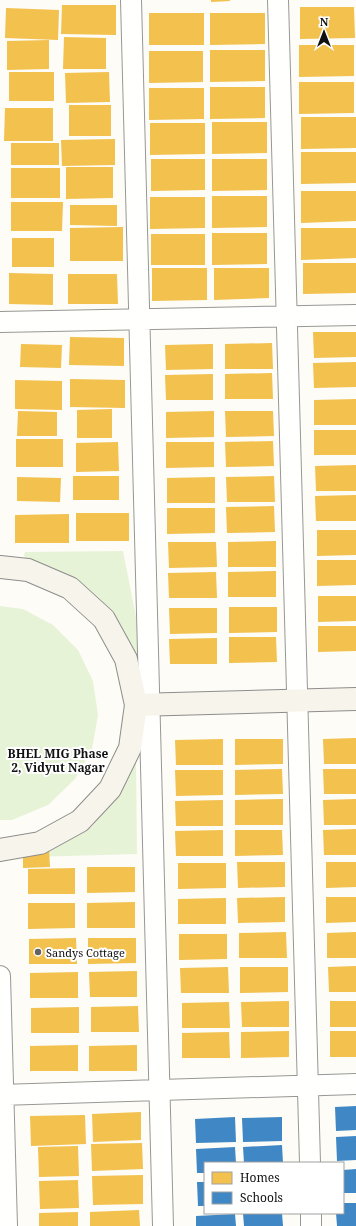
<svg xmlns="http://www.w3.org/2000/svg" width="356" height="1226" font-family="'Noto Serif',serif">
<rect width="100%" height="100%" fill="#fdfcf7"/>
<!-- green -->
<path fill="#e7f3d7" d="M123 551 143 652 138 655 133 653 25 558 24 555 25 552Z
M0 606 23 609 53 625 78 650 93 681 98 715 92 749 75 779 48 805 12 820H0Z
M136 761 137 854 32 857 66 842 92 827 125 784Z"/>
<!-- homes -->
<path fill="#f2c14e" d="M211 0H230V1L211 2Z
M62 5H116V35L61 34Z
M300 7H354L355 38 300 39Z
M6 8 59 10 58 40 5 38Z
M149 13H204V45H149Z
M210 13H265V44L210 45Z
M64 37 106 38V69H63Z
M49 40V69L7 70V41Z
M299 45H354V76L299 77Z
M210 50H265V81L210 82Z
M149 51H203V82L149 83Z
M9 72H54V101H9Z
M109 72 110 102 66 103 65 73Z
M299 82H354V113L299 114Z
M210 87H265V118L210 119Z
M149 88H204V119L149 120Z
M69 105H111V136H69Z
M5 108H53V141H4Z
M301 117H356V148L301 149Z
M212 122H267V153L212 154Z
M150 123H205V154L150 155Z
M115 139V165L62 166 61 140Z
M11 143H59V165H11Z
M301 152H356V183L301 184Z
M151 159H205V190L151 191Z
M212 159H267V190L212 191Z
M66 167H113V198L66 199Z
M11 168H60V198H11Z
M301 191H356V221L301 223Z
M212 196H267V227L212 228Z
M150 197H205V228L150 229Z
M11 202H63L62 231H11Z
M70 205H117V226L70 225Z
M123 227V261H70V228Z
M301 228H356V258L301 260Z
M212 233H267V264L212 265Z
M151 234H205V265H151Z
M12 238H54V267H12Z
M303 263H356V293L303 294Z
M152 268H207V300L152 301Z
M214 268H269V298L214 300Z
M9 273 53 274V305L9 304Z
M68 274H117L118 304H68Z
M313 332H356V357L314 358Z
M70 337 124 338V366L69 365Z
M272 343 273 369H225V344Z
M21 344 62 345 61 368 20 367Z
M213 344V369L166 370 165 345Z
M356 362V387L314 388 313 363Z
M272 373 273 399H225V374Z
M213 374V400H166L165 375Z
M70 379 125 380V408L70 407Z
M15 380 62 381V410L15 409Z
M356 399V425H314V400Z
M112 409V438H77V410Z
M18 411 57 412V436H17Z
M214 411V437L166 438V412Z
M225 411H273L274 436 226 437Z
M314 430H356V455H314Z
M16 439H63V467H16Z
M273 441 274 466 226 467 225 442Z
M118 442 119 471 76 472V443Z
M166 442H214V467L166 468Z
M356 465V491H316L315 466Z
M73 476H119V500H73Z
M274 476 275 502H227L226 477Z
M17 477 61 478 60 502 17 501Z
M215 477V503H167V478Z
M356 495V521H316L315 496Z
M274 506 275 532 227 533 226 507Z
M167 508H215V533L167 534Z
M76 513H129V541H76Z
M69 514V543H15V515Z
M317 530H356V555L317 556Z
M276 541V567H228V542Z
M168 542H216L217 567 169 568Z
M317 560H356V585L317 586Z
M276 571V597H228V572Z
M216 572 217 598H169L168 573Z
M318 596H356V621L318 622Z
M229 607H277V632L229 633Z
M169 608H217V633L170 634Z
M318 626H356V651L318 652Z
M229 637H276L277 662 229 663Z
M217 638V664H170L169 639Z
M356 738V764H324L323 739Z
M223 739V765H176L175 740Z
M235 739H283V764L235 765Z
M282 769 283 794 235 795V770Z
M323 769H356V794H324Z
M175 770H223V795L176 796Z
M283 799V825H235V800Z
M356 799V825H324L323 800Z
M223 800V826H176L175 801Z
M356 829V855H324L323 830Z
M223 830V856H176L175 831Z
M235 830H282L283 855 235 856Z
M23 848H49L50 867 23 868Z
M237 862H285V887L238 888Z
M326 862H356V887L326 888Z
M178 863H226V888L178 889Z
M87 867H135V892L87 893Z
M75 868V894H28V869Z
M285 897V922L238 923 237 898Z
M326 897H356V922L326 923Z
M226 898V924H178V899Z
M135 902V928H87V903Z
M28 903H75V928L28 929Z
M286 932 287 958H239V933Z
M356 932V958H327V933Z
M179 934H227V959L179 960Z
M76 938 77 964H29V939Z
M88 938H136V963L88 964Z
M356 966V992H329L328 967Z
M228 967 229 993H181L180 968Z
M240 967H288V992L240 993Z
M137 971V997H90L89 972Z
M78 972V998H30V973Z
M289 1001V1027H242L241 1002Z
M330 1001H356V1027H330Z
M229 1002 230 1028H182V1003Z
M138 1006 139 1032H91V1007Z
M79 1007V1033H31V1008Z
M289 1031V1057L241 1058V1032Z
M330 1031H356V1057H330Z
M229 1032 230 1058H182V1033Z
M78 1045V1071H30V1046Z
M137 1045V1071H89V1046Z
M141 1112V1140L93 1142 92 1114Z
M85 1115 86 1144 31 1146 30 1116Z
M142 1143 143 1169 92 1171 91 1144Z
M78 1146 79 1176 39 1177 38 1147Z
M143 1175V1204L93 1205 92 1176Z
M78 1180 79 1208 40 1209 39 1181Z
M139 1210 140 1226H90V1212Z
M78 1212V1226H39V1213Z"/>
<!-- schools -->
<path fill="#3f88c5" d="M356 1106V1130L336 1131 335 1107Z
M235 1117 236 1142 196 1143 195 1119Z
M282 1117V1141L243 1142 242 1118Z
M356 1136V1160L337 1161 336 1137Z
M282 1145 283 1163H244L243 1147Z
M235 1147 236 1163H205V1173H197L196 1149Z
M356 1169V1193H343V1170Z
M197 1182H205V1206H198Z
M343 1203H356V1226H337L336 1213H343Z
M243 1213H282L283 1226H244Z
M235 1214 236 1226H196V1216Z"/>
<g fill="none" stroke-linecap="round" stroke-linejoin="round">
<!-- street casing -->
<g stroke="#979795" stroke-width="22">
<path id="street" d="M131 0 163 1226
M278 0 310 1163
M0 322 356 315
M0 976 7 1226
M0 1095 356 1084
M311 1213V1226"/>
</g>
<!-- secondary casing -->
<g stroke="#8e8d8b" stroke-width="24">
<path id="secondary" d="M0 567 28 570 70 588 104 619 126 659 136 705 130 748 110 789 80 821 40 843 0 850
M136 705 356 699"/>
</g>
<!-- street -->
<use href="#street" stroke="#fffffe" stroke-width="20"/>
<!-- secondary -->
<use href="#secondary" stroke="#f6f4eb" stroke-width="22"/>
</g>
<!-- markers -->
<circle fill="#646362" stroke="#fff" stroke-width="1.5" cx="38" cy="952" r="4"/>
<g text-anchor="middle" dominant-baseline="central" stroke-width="4" stroke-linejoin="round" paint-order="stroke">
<!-- poi labels -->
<g font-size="11" fill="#111" stroke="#fff" text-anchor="start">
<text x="46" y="952">Sandys Cottage</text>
</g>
<!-- neighbourhood labels -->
<g font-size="12" font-weight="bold" fill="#111" stroke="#fff">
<text x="58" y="753">BHEL MIG Phase<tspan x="58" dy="14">2, Vidyut Nagar</tspan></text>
</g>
</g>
<!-- legend -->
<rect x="204" y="1162" width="140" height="52" fill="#ffffff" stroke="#a0a0a0"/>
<rect x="212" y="1172" width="20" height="12" fill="#f2c14e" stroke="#a0a0a0"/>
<text x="240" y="1182" font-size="12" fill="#111111">Homes</text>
<rect x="212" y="1192" width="20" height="12" fill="#3f88c5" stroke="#a0a0a0"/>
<text x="240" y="1202" font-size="12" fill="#111111">Schools</text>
<!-- north arrow -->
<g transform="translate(324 32)" stroke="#ffffff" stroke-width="3" paint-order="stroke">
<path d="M0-3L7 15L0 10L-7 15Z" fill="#111111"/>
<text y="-6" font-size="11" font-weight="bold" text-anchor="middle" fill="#111111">N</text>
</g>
</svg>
